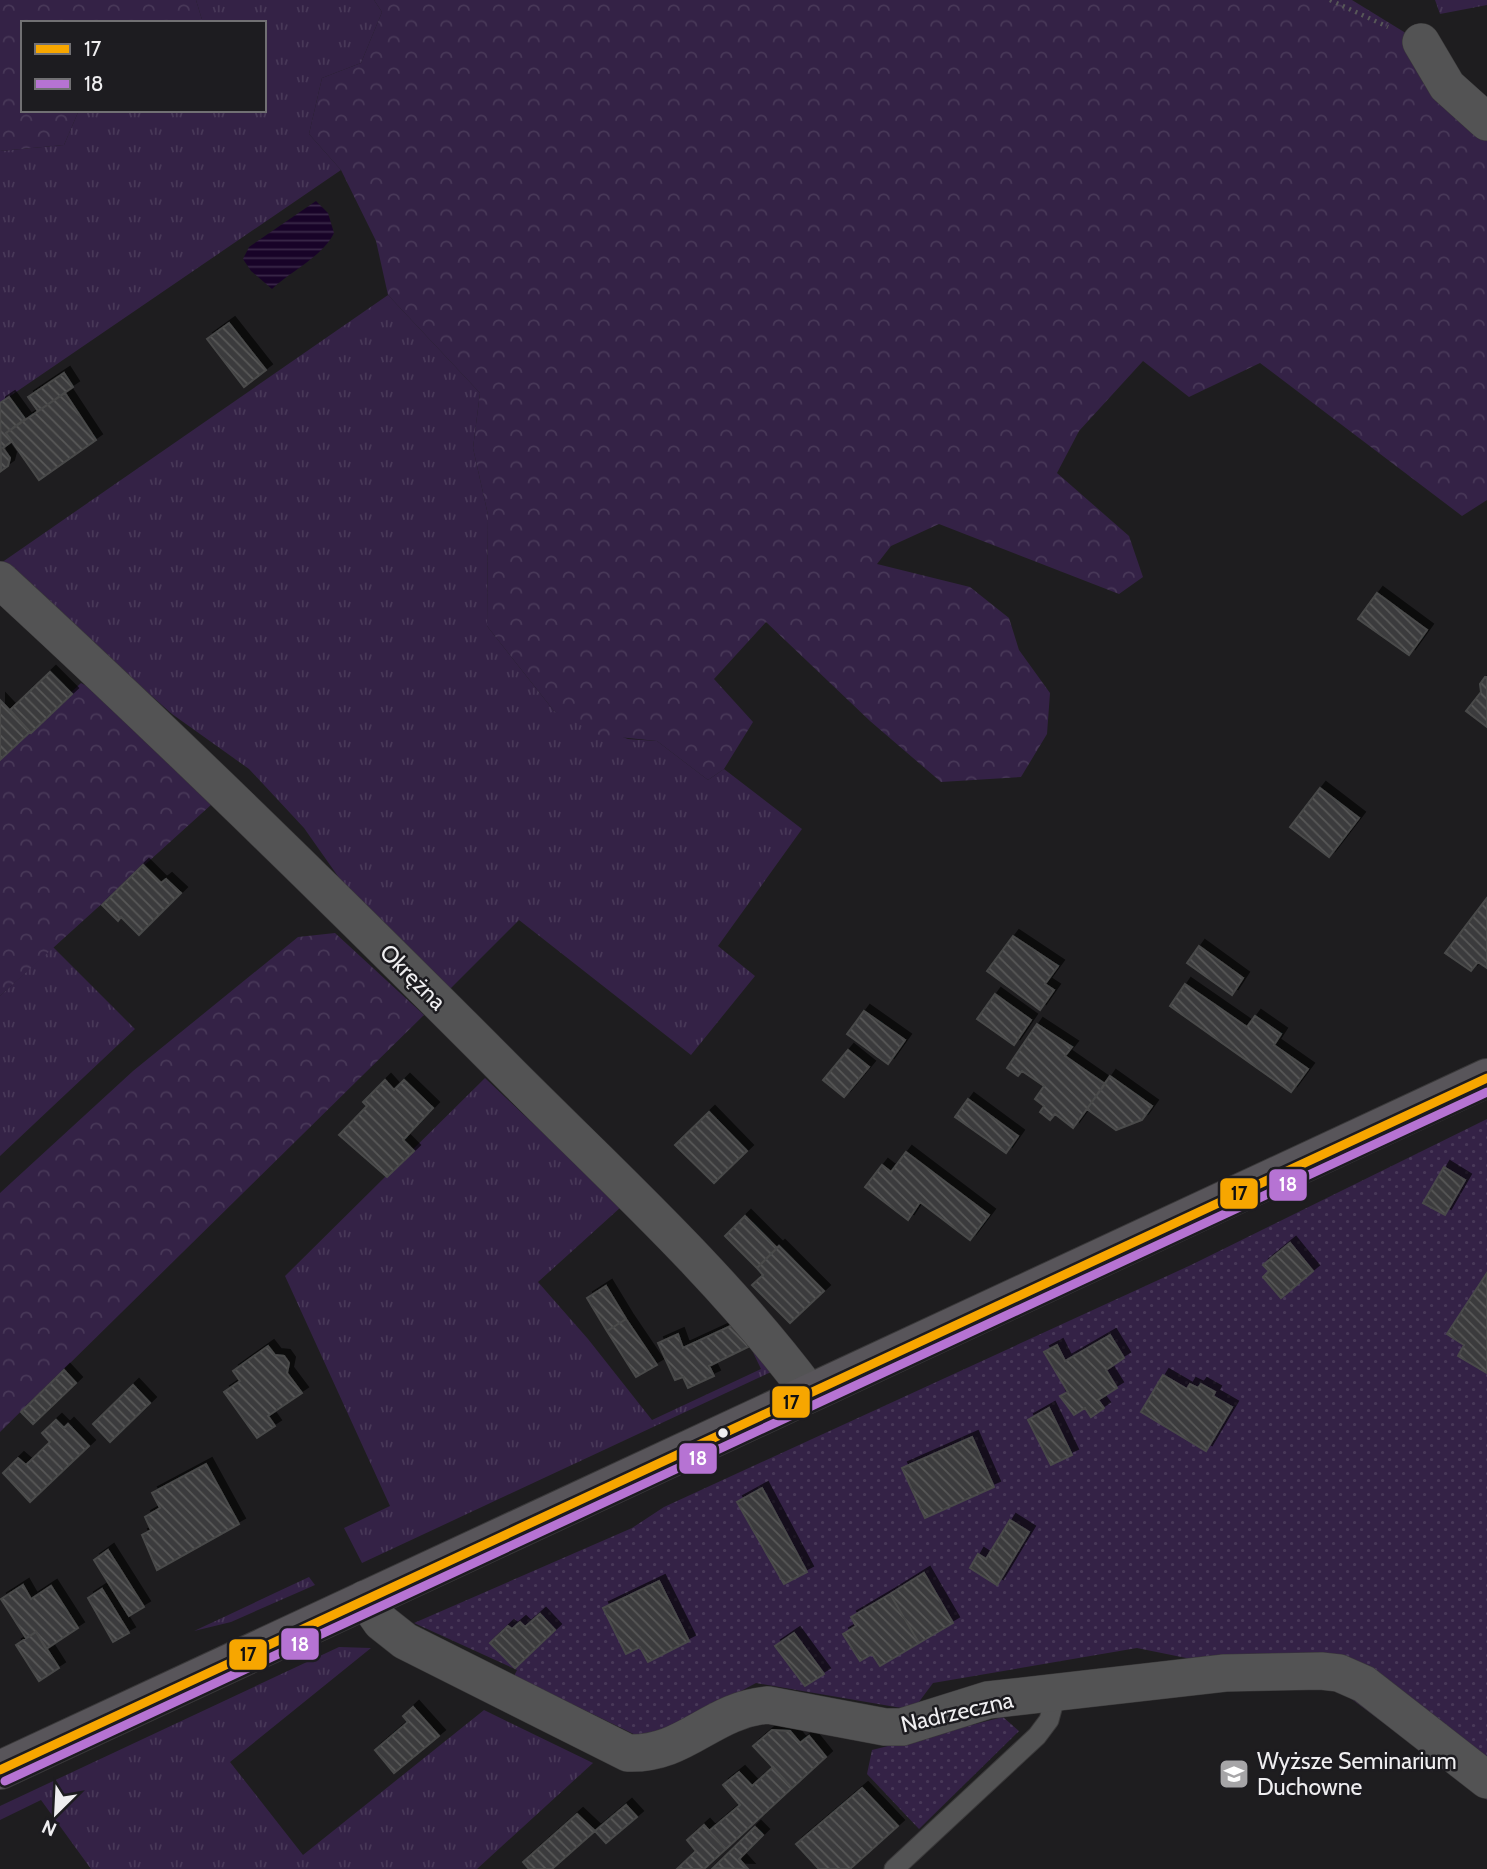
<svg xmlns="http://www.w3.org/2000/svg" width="1487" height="1869" font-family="Cabin,sans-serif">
<defs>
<pattern id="grass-tufts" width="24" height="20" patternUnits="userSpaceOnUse" patternTransform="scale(1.75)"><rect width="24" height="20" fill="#342246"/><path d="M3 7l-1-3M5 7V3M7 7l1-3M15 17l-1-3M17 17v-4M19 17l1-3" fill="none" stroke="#483858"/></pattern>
<pattern id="forest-crowns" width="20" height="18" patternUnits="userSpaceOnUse" patternTransform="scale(1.75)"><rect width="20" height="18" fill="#342246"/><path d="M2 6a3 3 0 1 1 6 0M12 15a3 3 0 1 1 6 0" fill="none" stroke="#483858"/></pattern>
<pattern id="park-dots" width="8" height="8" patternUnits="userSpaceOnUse" patternTransform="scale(1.75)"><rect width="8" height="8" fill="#342246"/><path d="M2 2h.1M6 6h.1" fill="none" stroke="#483858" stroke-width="1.8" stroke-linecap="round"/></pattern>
<pattern id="water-rules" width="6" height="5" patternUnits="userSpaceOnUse" patternTransform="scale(1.75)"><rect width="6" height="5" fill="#180328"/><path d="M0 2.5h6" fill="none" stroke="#3a2848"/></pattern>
<pattern id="building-back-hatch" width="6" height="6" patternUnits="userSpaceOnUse" patternTransform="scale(1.75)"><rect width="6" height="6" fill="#3b3b3c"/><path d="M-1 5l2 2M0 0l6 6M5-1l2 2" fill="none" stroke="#585858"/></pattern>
<filter id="shadow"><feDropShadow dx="6" dy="-6" stdDeviation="0" flood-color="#0009"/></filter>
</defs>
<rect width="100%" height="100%" fill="#1e1d1f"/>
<!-- grass -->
<path fill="url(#grass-tufts)" d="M196 0H374L382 12 361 63 322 78 309 134 341 170 0 403V151L64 145 79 110H264V23H203Z
M1435 0H1487V5L1440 14Z
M388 295 480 393 473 448 488 515 487 626 554 711 628 739 657 741 708 780 724 769 802 829 718 946 755 976 691 1055 519 920 450 989 361 909 304 828 249 769 172 714 1 563Z
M53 947 135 1029 0 1156V996Z
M485 1078 621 1207 538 1282 588 1339 652 1420 761 1369 750 1346 773 1371 362 1563 344 1528 390 1506 285 1276Z
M309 1577 315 1585 231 1622 194 1631Z
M339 1647 371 1648 230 1762 303 1855 484 1710 593 1763 477 1869H91L41 1800 0 1820V1806Z"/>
<!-- forest -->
<path fill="url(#forest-crowns)" d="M0 0H196L203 23H23V110H79L64 145 0 151Z
M374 0H1352L1448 59 1487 109V500L1462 516 1260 363 1189 397 1143 361 1079 431 1057 473 1129 536 1143 577 1119 594 939 524 891 546 877 564 970 587 1009 618 1019 650 1050 693 1047 734 1021 777 941 782 870 721 766 622 714 679 753 722 724 769 708 780 657 741 599 735 554 711 487 626 488 515 473 448 480 393 388 295 376 241 341 170 309 134 322 78 361 63 382 12Z
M81 683 109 698 212 804 0 996V760Z
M335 933 424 1015 0 1432V1193L133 1071 298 937Z"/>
<!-- park -->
<path fill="url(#park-dots)" d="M1487 1119V1800L1338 1689 1137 1648 933 1683 913 1710 756 1683 648 1741 514 1676 517 1670 414 1623 632 1528 664 1507 1191 1265Z
M1003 1717 1019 1731 919 1829 867 1774 872 1750Z"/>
<!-- water -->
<path fill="url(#water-rules)" d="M316 201 328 213 334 233C322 257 292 270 272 289L251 271 243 259 249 247Z"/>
<!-- building -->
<path fill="url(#building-back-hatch)" stroke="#494a4a" stroke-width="2" filter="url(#shadow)" d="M229 323 266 370 244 387 207 339Z
M64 373 73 387 38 411 28 397Z
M65 393 96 440 39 480 6 433Z
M9 397 25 419 6 433 12 441 3 448 10 458 8 466 1 471 0 403Z
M1377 593 1427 630 1409 655 1358 619Z
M50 672 72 694 31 733 10 710Z
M1485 677H1487V727L1466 711 1481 692 1480 684Z
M0 700 30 732 0 760Z
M1320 788 1359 818 1329 857 1290 827Z
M143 865 161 883 166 879 181 893 139 935 121 917 118 921 102 905Z
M1487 898V968L1478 962 1471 971 1445 953Z
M1013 936 1058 966 1045 984 1054 990 1040 1010 987 971Z
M1199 946 1243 978 1232 995 1187 963Z
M1185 984 1247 1027 1255 1016 1281 1034 1274 1045 1308 1069 1291 1092 1170 1006Z
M995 994 1031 1020 1014 1045 977 1019Z
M864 1011 905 1040 888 1064 847 1034Z
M1037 1024 1072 1047 1065 1056 1105 1084 1073 1128 1055 1114 1050 1120 1040 1112 1044 1106 1035 1099 1044 1086 1022 1071 1018 1076 1007 1068Z
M848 1050 869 1067 844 1097 823 1080Z
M1110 1076 1152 1106 1142 1120 1116 1130 1087 1109Z
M385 1080 394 1090 404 1080 433 1108 403 1140 414 1151 387 1177 339 1135 367 1106 363 1102Z
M968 1099 1018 1136 1006 1153 955 1117Z
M709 1112 747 1151 714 1183 675 1145Z
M906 1152 989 1215 970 1240 920 1202 908 1220 865 1187 882 1165 891 1172Z
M1444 1167 1465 1180 1445 1215 1423 1203Z
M745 1216 777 1248 757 1268 725 1236Z
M1290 1243 1313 1271 1281 1298 1263 1277 1269 1271 1263 1265Z
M779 1246 824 1291 790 1323 752 1285 763 1275 757 1268Z
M1487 1273V1373L1458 1356 1464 1345 1447 1334Z
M606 1286 626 1319 607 1331 587 1298Z
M626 1319 657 1365 636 1377 607 1331Z
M739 1322 750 1346 709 1366 714 1376 688 1388 683 1377 675 1380 658 1343 678 1334 683 1348Z
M1110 1335 1124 1358 1106 1370 1117 1388 1098 1400 1104 1408 1091 1417 1085 1408 1074 1415 1060 1396 1068 1392 1044 1352 1057 1345 1065 1361Z
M268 1346 275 1355 284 1356 289 1363 287 1373 302 1393 268 1416 275 1426 257 1438 224 1392 240 1381 233 1371Z
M64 1370 76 1383 33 1424 21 1412Z
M1163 1375 1187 1389 1190 1384 1198 1388 1201 1384 1215 1392 1213 1396 1232 1407 1206 1451 1141 1412Z
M133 1385 150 1403 110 1442 93 1424Z
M1049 1408 1072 1455 1051 1465 1028 1420Z
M56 1420 64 1428 68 1424 89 1446 30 1502 3 1473 18 1458 26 1465 50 1442 42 1433Z
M972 1437 994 1487 925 1518 902 1468Z
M206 1464 239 1524 157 1570 142 1535 151 1530 145 1517 160 1508 152 1493Z
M762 1488 807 1572 784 1584 737 1502Z
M1010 1520 1029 1532 997 1585 970 1568 978 1554 986 1559Z
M108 1550 144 1607 129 1616 94 1560Z
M924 1573 953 1623 919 1643 890 1594Z
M659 1581 689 1641 648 1662 640 1647 626 1654 603 1608Z
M23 1585 31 1599 51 1586 78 1628 46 1649 36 1632 26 1638 1 1599Z
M102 1589 129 1633 113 1642 88 1598Z
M890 1594 919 1643 880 1666 872 1654 860 1661 843 1634 856 1626 851 1617Z
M540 1614 555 1630 515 1668 490 1643 508 1626 512 1629 520 1622 525 1627Z
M36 1632 59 1668 39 1681 16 1645Z
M794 1633 824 1674 805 1686 775 1646Z
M413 1707 439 1736 394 1773 375 1750 408 1722 403 1716Z
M772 1730 790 1731 800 1743 809 1736 826 1757 792 1788 753 1746Z
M773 1767 792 1788 726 1849 709 1831 740 1805 723 1785 739 1772 752 1786Z
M862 1788 898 1826 850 1869H819L796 1844Z
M626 1805 637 1817 606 1843 595 1831Z
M577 1814 595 1831 552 1869H529L523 1862Z
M704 1825 726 1849 704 1869H677L696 1851 687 1840Z
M755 1827 763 1835 739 1859 748 1869 713 1868Z"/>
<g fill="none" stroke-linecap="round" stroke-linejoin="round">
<!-- lane casing -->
<g stroke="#3a393a" stroke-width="21">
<path id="lane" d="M894 1869 1037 1736 1049 1720 1056 1694"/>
</g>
<!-- street casing -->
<g stroke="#3a393a" stroke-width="38">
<path id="street" d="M1421 42 1447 86 1487 122
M0 580C175 741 345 908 513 1077 614 1178 722 1276 808 1391
M365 1599 381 1622 405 1641 628 1753C686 1755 710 1710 768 1705L885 1727H902L988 1700 1225 1673 1321 1671 1339 1673 1364 1684 1487 1780"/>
</g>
<!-- secondary casing -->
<g stroke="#3a393a" stroke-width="40">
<path id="secondary" d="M0 1770 1487 1078"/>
</g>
<!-- path -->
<path stroke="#575758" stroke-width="4.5" stroke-dasharray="2 5" stroke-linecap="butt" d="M1330 0 1388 27"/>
<!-- lane -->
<use href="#lane" stroke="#535354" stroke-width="19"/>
<!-- street -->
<use href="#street" stroke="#535354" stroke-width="37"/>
<!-- secondary -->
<use href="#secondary" stroke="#58555a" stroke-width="38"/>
<!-- bus-1 casing -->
<g stroke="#1d1c20" stroke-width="14">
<path id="bus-1" d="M0 1770 1487 1078"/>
</g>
<!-- bus-2 casing -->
<g stroke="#1d1c20" stroke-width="14">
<path id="bus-2" d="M5 1781 1487 1092"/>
</g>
<!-- bus-1 -->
<use href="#bus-1" stroke="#f7a600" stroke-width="9"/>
<!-- bus-2 -->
<use href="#bus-2" stroke="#b673d3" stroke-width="9"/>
</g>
<!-- icons -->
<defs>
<g id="university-square" transform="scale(1.575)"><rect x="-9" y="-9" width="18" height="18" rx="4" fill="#a6a5a7" stroke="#1d1c20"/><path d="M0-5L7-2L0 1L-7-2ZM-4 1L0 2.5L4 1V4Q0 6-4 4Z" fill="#fff"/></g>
</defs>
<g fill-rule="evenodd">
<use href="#university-square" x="1234" y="1774"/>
</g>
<!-- markers -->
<circle fill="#efeef0" stroke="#1d1c20" stroke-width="2.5" cx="723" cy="1433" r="6"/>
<g text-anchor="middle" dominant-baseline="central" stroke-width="5" stroke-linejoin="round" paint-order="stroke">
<!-- street labels -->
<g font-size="23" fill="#efeef0" stroke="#1d1c20">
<text transform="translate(413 977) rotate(45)">Okrężna</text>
<text transform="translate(957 1712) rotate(-13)">Nadrzeczna</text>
</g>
<!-- poi labels -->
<g font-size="23" fill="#efeef0" stroke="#1d1c20" text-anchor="start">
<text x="1257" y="1761">Wyższe Seminarium<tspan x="1257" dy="26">Duchowne</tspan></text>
</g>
</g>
<g stroke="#1d1c20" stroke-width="2.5">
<rect x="1268" y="1168" width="40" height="34" rx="7" fill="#b673d3"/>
<rect x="1219" y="1177" width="40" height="33" rx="7" fill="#f7a600"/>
<rect x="771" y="1385" width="40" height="34" rx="7" fill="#f7a600"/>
<rect x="678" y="1442" width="40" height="33" rx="7" fill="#b673d3"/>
<rect x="280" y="1627" width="40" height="34" rx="7" fill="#b673d3"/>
<rect x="228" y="1638" width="40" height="33" rx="7" fill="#f7a600"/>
</g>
<g font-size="19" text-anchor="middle" font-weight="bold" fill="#fff">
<text x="1288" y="1191">18</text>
<text x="698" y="1465">18</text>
<text x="300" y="1651">18</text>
</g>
<g font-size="19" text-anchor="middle" font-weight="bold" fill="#111">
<text x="1239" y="1200">17</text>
<text x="791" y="1409">17</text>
<text x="248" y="1661">17</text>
</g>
<!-- legend -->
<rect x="21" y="21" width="245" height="91" fill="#1d1c20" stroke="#717073" stroke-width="2"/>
<rect x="35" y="44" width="35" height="10" fill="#f7a600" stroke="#717073" stroke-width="2"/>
<text x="84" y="56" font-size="21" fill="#efeef0">17</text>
<rect x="35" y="79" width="35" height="10" fill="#b673d3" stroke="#717073" stroke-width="2"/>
<text x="84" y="91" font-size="21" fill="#efeef0">18</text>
<!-- north arrow -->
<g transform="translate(56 1813) rotate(204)" stroke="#1d1c20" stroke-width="5" paint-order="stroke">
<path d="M0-5L12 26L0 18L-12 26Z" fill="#efeef0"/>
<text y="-10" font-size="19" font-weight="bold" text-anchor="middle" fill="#efeef0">N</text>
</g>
</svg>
